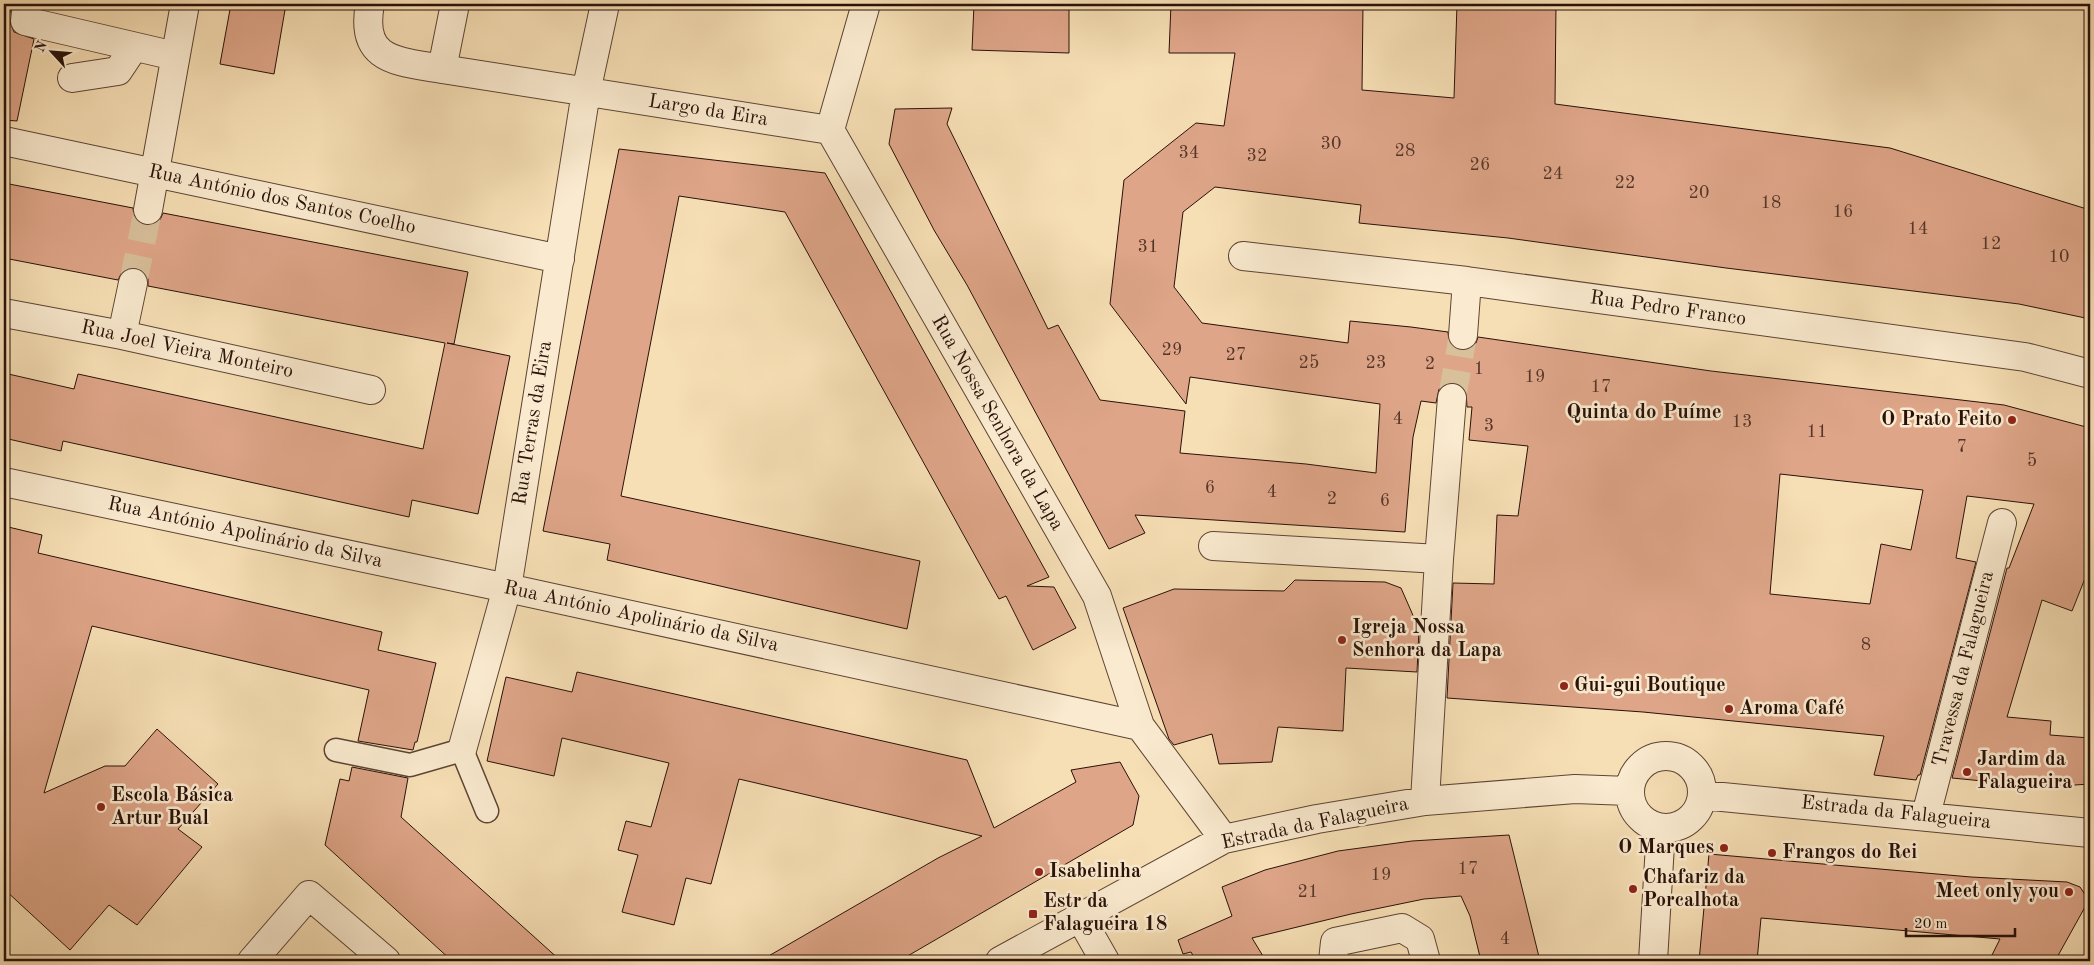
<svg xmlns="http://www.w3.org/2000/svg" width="2094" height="965" font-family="'Old Standard TT',serif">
<rect width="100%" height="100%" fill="#f7dfb5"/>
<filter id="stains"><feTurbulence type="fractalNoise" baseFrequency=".004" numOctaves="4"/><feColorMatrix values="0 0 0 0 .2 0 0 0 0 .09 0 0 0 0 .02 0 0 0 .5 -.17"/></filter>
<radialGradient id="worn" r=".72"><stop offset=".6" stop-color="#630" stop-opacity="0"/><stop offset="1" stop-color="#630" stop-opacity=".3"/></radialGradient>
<!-- building -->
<path fill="#dea588" stroke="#291109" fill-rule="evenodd" d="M4 4H11L9 20 14 32 34 39 17 121 4 120Z
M231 4H286L274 74 220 64Z
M974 4H1069V53L972 50Z
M1171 4H1363L1362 90 1454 98 1457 4H1556L1555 104 1890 148 2090 210V319L2019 304 1726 268 1508 238 1359 223 1361 205 1215 187 1183 212 1174 287 1202 323 1348 343 1350 321 1411 327 1448 332 1449 342 1455 348 1461 350 1470 349 1476 343 1478 337 1711 371 2004 405 2090 428V566L2072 611 2042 600 2007 717 2051 721 2050 735 2090 738V784L2044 787 1952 778 2007 568H2009L2034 504 1967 496 1956 558 1976 562 1920 775H1918L1916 780 1874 775 1884 736 1643 712 1447 698 1453 583 1494 584 1497 515 1518 516 1528 446 1469 440 1472 407H1467L1466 391 1460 385 1454 383 1446 384 1439 389 1436 403 1421 401 1413 437 1405 532 1135 515 1145 533 1109 549 967 285 934 230 889 144 895 109 952 108 947 124 1048 329 1058 325 1100 400 1185 411 1180 453 1306 464 1376 473 1380 404 1190 377 1186 404 1110 304 1124 180 1196 123 1224 126 1235 53H1169ZM1780 474 1923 490 1911 550 1881 544 1870 604 1770 594Z
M619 149 825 173 1049 577 1027 586 1054 587 1076 628 1033 650 1006 596 999 599 785 212 679 196 621 496 920 561 907 629 607 560 610 544 543 531Z
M4 183 133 208 134 216 138 222 145 225 154 224 160 220 163 213 468 272 454 344 447 343 510 356 478 514 412 500 409 517 63 441 61 451 4 438V373L74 389 78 374 423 449 445 343 148 286V279L144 272 136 268H128L122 272 118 280 4 258Z
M4 526 42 535 38 553 382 632 378 650 436 663 417 742H415L413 750 358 741 369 690 92 626 44 793 105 766H125L157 729 218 784 178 829 202 847 137 925 109 905 70 950 4 889Z
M1295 580 1385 582 1401 588 1419 629 1417 672 1346 668 1343 731 1278 727 1272 762 1219 764 1212 734 1174 745 1169 739 1123 608 1174 589 1284 591Z
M577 672 967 760 994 828 1076 782 1071 770 1120 762 1139 796 1133 825 899 961H760L938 858 982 836 739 779 711 884 686 878 674 925 622 912 638 855 618 850 626 821 651 827 669 763 562 738 554 776 487 761 506 677 572 692Z
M352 767 408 778 401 817 561 961H452L325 845 340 779 349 781Z
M1509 835 1540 961H1481L1470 916 1461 896 1424 899 1351 914 1252 938 1266 961H1196L1191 952 1183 954 1178 940 1232 916 1222 887 1265 870 1338 851 1412 841Z
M1709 854 1971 877 2067 882 2080 887 2086 896 2085 907 2055 961H1989L2000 939 1761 918 1757 961H1699Z"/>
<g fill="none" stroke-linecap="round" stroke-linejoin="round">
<!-- street-tunnel -->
<path stroke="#d8c09b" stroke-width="28" stroke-dasharray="28 14" stroke-linecap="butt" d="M133 283 148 210
M1452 398 1463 335"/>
<!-- lane casing -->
<g stroke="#5c4434" stroke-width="25">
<path id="lane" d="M336 750 410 765 462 750 487 811"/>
</g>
<!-- street casing -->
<g stroke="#5c4434" stroke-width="30">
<path id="street" d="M27 4 25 21 175 56
M370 4C359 62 398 61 442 69
M455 4 442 69 830 130
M72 78 118 71 130 53 136 48
M830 130 1097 596 1140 726
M830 130 866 4
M4 141 560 259
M148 210 185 4
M1243 256 1467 281 2025 357 2090 374
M4 313 122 335 371 390
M122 335 133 283
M1463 335 1467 281
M4 482 507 588 1140 726 1224 839
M1213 546 1439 559
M462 750 507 588 586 92 605 4
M1630 792a36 36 0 1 1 72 0a36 36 0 1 1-72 0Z
M1702 795 2090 833
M1425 801 1439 559 1452 398
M1926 815 2002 523
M1080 917 1105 961
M252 961 309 895 386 961
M1000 961 1224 839 1317 819 1425 801 1575 789 1629 791
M1333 961 1335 942 1402 928 1420 939 1426 961
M1653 961 1661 828"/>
</g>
<!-- lane -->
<use href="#lane" stroke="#faeacf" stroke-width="22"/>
<!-- street -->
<use href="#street" stroke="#faeacf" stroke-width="28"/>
</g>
<!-- markers -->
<g fill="#8f2418" stroke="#faeacf" stroke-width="2">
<circle cx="2012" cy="420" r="5"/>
<circle cx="1342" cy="640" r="5"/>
<circle cx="1564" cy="686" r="5"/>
<circle cx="1729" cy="709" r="5"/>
<circle cx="1967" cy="772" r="5"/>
<circle cx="101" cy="807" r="5"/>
<circle cx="1724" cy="848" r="5"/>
<circle cx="1772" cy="853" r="5"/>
<circle cx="1039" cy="872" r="5"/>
<circle cx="1633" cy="889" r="5"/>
<circle cx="2069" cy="892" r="5"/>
<rect x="1028" y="909" width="10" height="10" rx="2.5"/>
</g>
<g text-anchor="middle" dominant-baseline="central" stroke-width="5" stroke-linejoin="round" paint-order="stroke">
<!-- number labels -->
<g font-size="18" fill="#563629">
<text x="1331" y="144">30</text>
<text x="1405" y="151">28</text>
<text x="1189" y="153">34</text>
<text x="1257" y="156">32</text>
<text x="1480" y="165">26</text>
<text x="1553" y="174">24</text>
<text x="1625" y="183">22</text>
<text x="1699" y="193">20</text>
<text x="1771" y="203">18</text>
<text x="1843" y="212">16</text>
<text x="1918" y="229">14</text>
<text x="1991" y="244">12</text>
<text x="1148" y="247">31</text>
<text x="2059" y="257">10</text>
<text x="1172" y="350">29</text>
<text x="1236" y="355">27</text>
<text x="1309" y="363">25</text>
<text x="1376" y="363">23</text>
<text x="1430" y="364">2</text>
<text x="1479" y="369">1</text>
<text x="1535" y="377">19</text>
<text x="1601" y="387">17</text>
<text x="1398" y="419">4</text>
<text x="1742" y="422">13</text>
<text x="1489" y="426">3</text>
<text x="1817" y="432">11</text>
<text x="1962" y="447">7</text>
<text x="2032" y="461">5</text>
<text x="1210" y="488">6</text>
<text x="1272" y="492">4</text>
<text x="1332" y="499">2</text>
<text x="1385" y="501">6</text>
<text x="1866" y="645">8</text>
<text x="1468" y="869">17</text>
<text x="1381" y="875">19</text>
<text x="1308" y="892">21</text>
<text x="1505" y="939">4</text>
</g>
<!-- street labels -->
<g font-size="20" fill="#291109" stroke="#faeacf">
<text transform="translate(708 111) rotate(9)">Largo da Eira</text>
<text transform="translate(282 200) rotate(12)">Rua António dos Santos Coelho</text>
<text transform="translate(1668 309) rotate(8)">Rua Pedro Franco</text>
<text transform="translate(187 350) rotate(12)">Rua Joel Vieira Monteiro</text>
<text transform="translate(533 423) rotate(-81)">Rua Terras da Eira</text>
<text transform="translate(997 423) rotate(60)">Rua Nossa Senhora da Lapa</text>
<text transform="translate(245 533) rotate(12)">Rua António Apolinário da Silva</text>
<text transform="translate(641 617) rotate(12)">Rua António Apolinário da Silva</text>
<text transform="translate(1964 669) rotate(-76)">Travessa da Falagueira</text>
<text transform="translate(1896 813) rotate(6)">Estrada da Falagueira</text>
<text transform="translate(1315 824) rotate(-12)">Estrada da Falagueira</text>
</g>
<!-- poi labels -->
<g font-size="20" font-weight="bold" fill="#291109" stroke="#faeacf" text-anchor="start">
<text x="2002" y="420" text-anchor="end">O Prato Feito</text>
<text x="1352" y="628">Igreja Nossa<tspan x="1352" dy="23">Senhora da Lapa</tspan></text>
<text x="1574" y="686">Gui-gui Boutique</text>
<text x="1739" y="709">Aroma Café</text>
<text x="1977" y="760">Jardim da<tspan x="1977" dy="23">Falagueira</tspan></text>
<text x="111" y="796">Escola Básica<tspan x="111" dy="23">Artur Bual</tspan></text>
<text x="1714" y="848" text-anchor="end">O Marques</text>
<text x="1782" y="853">Frangos do Rei</text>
<text x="1049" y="872">Isabelinha</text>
<text x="1643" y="878">Chafariz da<tspan x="1643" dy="23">Porcalhota</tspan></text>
<text x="2059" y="892" text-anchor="end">Meet only you</text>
<text x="1043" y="902">Estr da<tspan x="1043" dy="23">Falagueira 18</tspan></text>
</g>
<!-- neighbourhood labels -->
<g font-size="21" font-weight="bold" fill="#291109" stroke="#faeacf">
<text x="1644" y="412">Quinta do Puíme</text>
</g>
</g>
<!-- margin -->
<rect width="2094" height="965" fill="none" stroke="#f7dfb5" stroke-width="20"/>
<rect x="5" y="5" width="2084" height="955" fill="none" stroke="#291109" stroke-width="2.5"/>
<rect x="10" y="10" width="2074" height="945" fill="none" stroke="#291109"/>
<!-- north arrow -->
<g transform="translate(52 52) rotate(296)" stroke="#faeacf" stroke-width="4" paint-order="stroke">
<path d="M0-4L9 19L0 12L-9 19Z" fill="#291109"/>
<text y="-8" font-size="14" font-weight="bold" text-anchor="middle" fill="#291109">N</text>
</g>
<!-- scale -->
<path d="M1906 928v8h109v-8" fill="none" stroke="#291109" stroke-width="2.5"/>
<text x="1914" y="928" font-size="15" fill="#291109" stroke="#faeacf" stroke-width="4" paint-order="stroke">20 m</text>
<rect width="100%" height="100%" filter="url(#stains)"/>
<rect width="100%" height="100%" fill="url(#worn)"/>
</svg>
